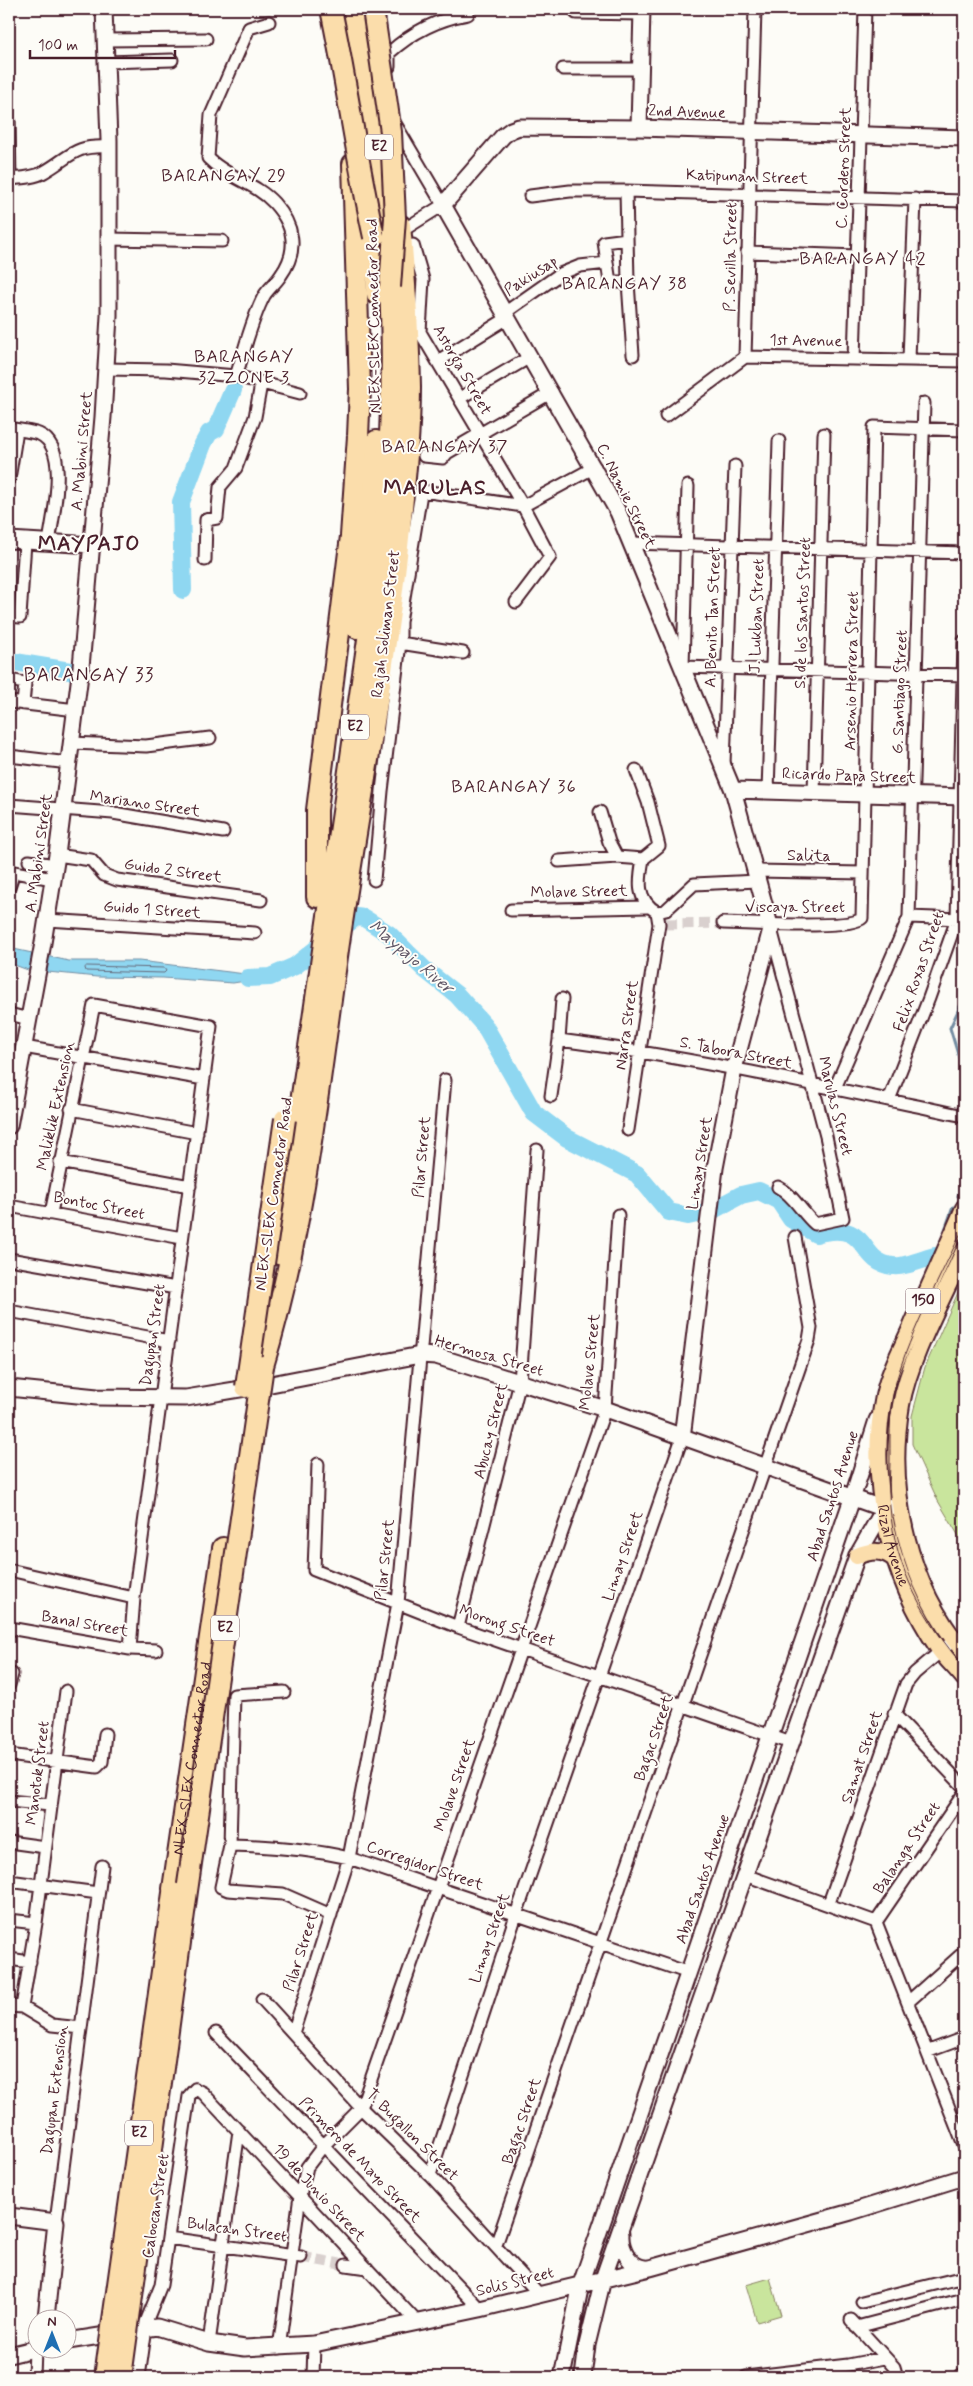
<svg xmlns="http://www.w3.org/2000/svg" width="973" height="2386" font-family="Mynerve,sans-serif">
<rect width="100%" height="100%" fill="#fdfcf7"/>
<filter id="ink" filterUnits="userSpaceOnUse"><feTurbulence type="fractalNoise" baseFrequency=".02" numOctaves="2"/><feDisplacementMap in="SourceGraphic" scale="10" xChannelSelector="R" yChannelSelector="G"/><feConvolveMatrix kernelMatrix="1 2 1 2 8 2 1 2 1" color-interpolation-filters="sRGB"/></filter>
<g filter="url(#ink)">
<!-- green -->
<path fill="#c9e59d" stroke="#8a8264" d="M964 1279V1545L938 1501 912 1444V1416L925 1367Z
M770 2278 781 2315 757 2322 746 2285Z"/>
<!-- water -->
<path fill="#8fd7f1" stroke="#738da2" d="M9 948 69 961H139L270 977 233 983 163 978 97 977 28 970 9 963Z"/>
<g fill="none" stroke-linecap="round" stroke-linejoin="round">
<!-- shore -->
<path stroke="#66697a" stroke-width="1" d="M87 966 164 968 166 971 164 973 86 971 85 968Z"/>
<!-- stream -->
<path stroke="#738da2" stroke-width="3" d="M964 998 950 1028 964 1074
M958 1196 964 1178
M940 1244 953 1207"/>
<!-- river -->
<path stroke="#8fd7f1" stroke-width="18" d="M183 590 181 502 203 444 209 433 216 429 233 390
M9 661 70 671
M248 978 270 977 295 966 356 917 364 918 389 934 424 969 457 995 484 1025 534 1113 567 1138 637 1174 669 1212 688 1216 706 1212
M713 1210 741 1195 759 1191 779 1201 791 1219 816 1234C872 1219 856 1262 893 1266 902 1268 926 1258 935 1256"/>
<!-- street-tunnel -->
<path stroke="#d9d0ce" stroke-width="11" stroke-dasharray="11 5.5" stroke-linecap="butt" d="M666 924 723 923
M301 2257 346 2265"/>
<!-- street casing -->
<g stroke="#4a1f2b" stroke-width="15">
<path id="street" d="M576 13 642 14
M105 40 206 39
M107 62 172 60
M389 67V53C411 33 438 19 468 14
M563 69H640
M9 120 10 179
M393 120 443 205 408 227
M9 179C20 178 34 178 44 172 72 156 73 145 109 147
M626 191 628 282 633 355
M530 196 570 191H626L964 201
M108 239 222 241
M627 239 604 242 610 282H628
M413 245 423 279 420 332 523 506 550 557 516 602
M747 252 857 256
M503 314 560 274 580 266 607 263
M745 357 755 9
M854 359 865 9
M909 359 915 199
M438 361 506 319
M106 369 166 370 236 376 300 393
M236 376C244 352 252 318 264 296 268 289 276 283 281 275 299 250 294 225 274 203 256 183 226 177 208 158L211 115 249 28 269 22
M460 398 530 357
M666 416 745 357 964 361
M9 428C18 430 30 431 39 434 71 448 52 518 49 543
M424 456 443 458 447 453 552 392
M9 479 17 430
M688 486 683 667 964 675
M631 543 964 553
M205 560 206 520 217 518 220 487 236 468 255 417 261 384
M9 616 20 617 25 542
M400 643 463 653
M9 680 25 683 23 704
M9 702 76 710
M71 743 146 746 210 738
M9 756 69 763
M724 764 735 466
M768 792 779 441
M814 793 824 434
M9 805 113 813 223 832
M600 812 609 842 617 857
M57 855 91 860 104 875 117 880 261 900
M29 861 55 865
M559 861 617 857 643 859 659 846 648 802 636 770
M755 871 863 873
M374 880 382 791 400 643V622L421 493 423 491 523 506 595 467
M9 887 14 872 53 879
M511 910 647 907
M657 912 666 910 694 884 758 881
M909 917 962 919
M47 920 255 933
M723 923C745 923 851 930 862 918L874 427 964 430
M771 929 826 1136 843 1218 815 1224C802 1213 793 1194 778 1187
M9 1014 29 1019
M559 1040C696 1058 830 1088 964 1116
M24 1047 204 1079
M835 1088 909 917 924 403
M551 1096 559 1040 562 999
M889 1100 929 998 957 919 964 641
M71 1109 197 1133
M628 1130 659 924 657 912C636 900 639 881 643 859
M60 1162 190 1186
M9 1206 182 1238
M51 1213 94 1005 211 1026 134 1598 130 1649
M9 1259 176 1288
M9 1311 169 1341
M318 1464 314 1570 458 1627 791 1743
M9 1570 134 1598
M458 1627 520 1382 537 1150
M9 1628 130 1649 156 1650
M9 1685 12 1674
M284 1692 234 1695 230 1845 221 1887 228 1890 283 1894 331 1915
M894 1714 964 1787
M9 1755 97 1767 102 1762 105 1734
M9 1801 50 1805
M9 1842 45 1847
M230 1845C270 1846 310 1849 349 1858L689 1973
M745 1875 876 1922 964 2146
M9 1881 98 1893
M829 1903 906 1684 915 1673 954 1640
M9 1920 36 1923
M876 1922 964 1793
M9 1959 30 1962
M262 1999 361 2108 430 2175 539 2294
M908 2002 964 1952
M9 2006 22 2007 52 2025 81 2028
M22 2007 36 1923 66 1691
M216 2033 480 2309
M293 2033 349 1858 398 1603 445 1080
M929 2051 964 2038
M430 2175 516 1915 682 1438
M56 2222 102 1866
M168 2238 301 2257
M496 2245 809 1340 811 1328 795 1237
M346 2265 367 2268
M862 2302 964 2277
M851 2320 894 2367 897 2377
M144 2327 161 2285 189 2096 195 2089 203 2093 418 2323
M857 2327 964 2299
M209 2343 239 2131
M279 2348 300 2196 307 2167 323 2146 361 2108 605 1409 618 1215
M961 2375 964 2374
M34 2377 35 2349
M313 2377 314 2344
M746 2377 848 2365 884 2358"/>
</g>
<!-- secondary casing -->
<g stroke="#4a1f2b" stroke-width="19">
<path id="secondary" d="M639 128 642 9
M9 540 92 545
M733 790 964 797
M9 1126 43 943 57 855 81 667 103 417 109 316V140L104 9
M9 1388 97 1397 186 1398 271 1384 420 1355 436 1356 605 1409 884 1509
M682 1438 715 1168 734 1069 771 929 733 790 618 512 443 205 503 136 511 130 519 127 639 128 964 138
M9 2216 56 2222 46 2318
M621 2234C620 2249 631 2270 649 2268
M68 2341 157 2327 209 2343 245 2348 314 2344 480 2309 650 2268 851 2212 964 2177
M9 2355 38 2348
M137 2377 144 2327
M562 2377 581 2284 853 1496 877 1420
M583 2377 587 2345 603 2279 857 1556 884 1509 899 1504"/>
</g>
<!-- primary casing -->
<g stroke="#4a1f2b" stroke-width="20">
<g id="primary">
<path id="s1" d="M964 1208C947 1248 929 1287 912 1326 902 1348 889 1372 884 1396 867 1482 890 1578 939 1649 946 1659 956 1668 964 1678"/>
<path d="M964 1251C944 1296 909 1358 901 1405 886 1491 908 1585 964 1652"/>
<path d="M857 1556C871 1550 884 1549 896 1560"/>
</g>
</g>
<!-- highway casing -->
<g stroke="#4a1f2b" stroke-width="24">
<g id="highway">
<path d="M343 9 366 150"/>
<path d="M359 9 372 81 386 227"/>
<path d="M373 221 377 294"/>
<path d="M357 628 368 540 376 441"/>
<path d="M317 897V810L351 536 358 436 360 389 353 164"/>
<path d="M279 1254 382 543C391 453 395 361 389 271"/>
<path d="M263 1366C308 1218 320 1062 344 910 363 785 386 662 399 537 404 488 410 437 410 387 409 333 405 279 400 225"/>
<path id="s2" d="M173 1889 223 1548"/>
</g>
</g>
<!-- street -->
<use href="#street" stroke="#fdfcf7" stroke-width="11"/>
<!-- secondary -->
<use href="#secondary" stroke="#fdfcf7" stroke-width="15"/>
<!-- primary -->
<use href="#primary" stroke="#fbddab" stroke-width="16"/>
<!-- highway -->
<use href="#highway" stroke="#fbddab" stroke-width="20"/>
<!-- tram -->
<path stroke="#4a1f2b" stroke-width="1" d="M964 1226C942 1274 910 1332 896 1382 889 1407 890 1433 890 1458 890 1474 888 1491 890 1507 895 1569 925 1621 964 1667"/>
<!-- highway-bridge casing -->
<g stroke="#4a1f2b" stroke-width="24" stroke-linecap="butt">
<path id="highway-bridge" d="M331 9C347 85 357 161 374 237
M373 9 391 132 395 218 390 287
M246 1387 285 1119
M105 2377 173 1893
M121 2377 187 1891 263 1366"/>
</g>
<!-- highway-bridge -->
<use href="#highway-bridge" stroke="#fbddab" stroke-width="20"/>
</g>
</g>
<g text-anchor="middle" dominant-baseline="central" stroke-width="4" stroke-linejoin="round" paint-order="stroke">
<!-- shield labels -->
<g fill="#fdfcf7" stroke="#806168" stroke-width="1">
<rect x="365" y="134.5" width="28" height="25" rx="4"/>
<rect x="341" y="714.5" width="28" height="25" rx="4"/>
<rect x="905.5" y="1288.5" width="35" height="25" rx="4"/>
<rect x="211" y="1615.5" width="28" height="25" rx="4"/>
<rect x="125" y="2120.5" width="28" height="25" rx="4"/>
</g>
<g font-size="15" font-weight="bold" fill="#4a1f2b">
<text x="379" y="147">E2</text>
<text x="355" y="727">E2</text>
<text x="923" y="1301">150</text>
<text x="225" y="1628">E2</text>
<text x="139" y="2133">E2</text>
</g>
<!-- street labels -->
<g font-size="16" fill="#4a1f2b" stroke="#fdfcf7">
<text transform="translate(687 112) rotate(2)">2nd Avenue</text>
<text transform="translate(844 168) rotate(-88)">C. Cordero Street</text>
<text transform="translate(747 177) rotate(2)">Katipunan Street</text>
<text transform="translate(731 257) rotate(-89)">P. Sevilla Street</text>
<text transform="translate(531 276) rotate(-33)">Pakiusap</text>
<text transform="translate(374 316) rotate(-91)">NLEX-SLEX Connector Road</text>
<text transform="translate(806 341) rotate(1)">1st Avenue</text>
<text transform="translate(462 370) rotate(60)">Astorga Street</text>
<text transform="translate(82 451) rotate(-85)">A. Mabini Street</text>
<text transform="translate(626 496) rotate(64)">C. Namie Street</text>
<text transform="translate(803 613) rotate(-88)">S. de los Santos Street</text>
<text transform="translate(757 616) rotate(-88)">J. Lukban Street</text>
<text transform="translate(713 617) rotate(-88)">A. Benito Tan Street</text>
<text transform="translate(386 624) rotate(-83)">Rajah Soliman Street</text>
<text transform="translate(852 671) rotate(-89)">Arsenio Herrera Street</text>
<text transform="translate(900 692) rotate(-88)">G. Santiago Street</text>
<text transform="translate(849 776) rotate(2)">Ricardo Papa Street</text>
<text transform="translate(145 804) rotate(8)">Mariano Street</text>
<text transform="translate(39 853) rotate(-82)">A. Mabini Street</text>
<text transform="translate(809 856) rotate(1)">Salita</text>
<text transform="translate(173 871) rotate(8)">Guido 2 Street</text>
<text transform="translate(579 892) rotate(-1)">Molave Street</text>
<text x="795" y="907">Viscaya Street</text>
<text transform="translate(152 910) rotate(4)">Guido 1 Street</text>
<text transform="translate(919 972) rotate(-71)">Felix Roxas Street</text>
<text transform="translate(627 1025) rotate(-82)">Narra Street</text>
<text transform="translate(736 1053) rotate(11)">S. Tabora Street</text>
<text transform="translate(56 1106) rotate(-78)">Maliklik Extension</text>
<text transform="translate(835 1106) rotate(76)">Marulas Street</text>
<text transform="translate(422 1157) rotate(-85)">Pilar Street</text>
<text transform="translate(700 1163) rotate(-81)">Limay Street</text>
<text transform="translate(274 1194) rotate(-82)">NLEX-SLEX Connector Road</text>
<text transform="translate(99 1206) rotate(11)">Bontoc Street</text>
<text transform="translate(153 1335) rotate(-82)">Dagupan Street</text>
<text transform="translate(489 1356) rotate(16)">Hermosa Street</text>
<text transform="translate(590 1362) rotate(-84)">Molave Street</text>
<text transform="translate(491 1431) rotate(-76)">Abucay Street</text>
<text transform="translate(833 1496) rotate(-72)">Abad Santos Avenue</text>
<text stroke="none"><textPath href="#s1" startOffset="356">Rizal Avenue</textPath></text>
<text transform="translate(623 1556) rotate(-71)">Limay Street</text>
<text transform="translate(385 1560) rotate(-84)">Pilar Street</text>
<text transform="translate(85 1624) rotate(10)">Banal Street</text>
<text transform="translate(507 1626) rotate(19)">Morong Street</text>
<text transform="translate(654 1738) rotate(-71)">Bagac Street</text>
<text transform="translate(862 1757) rotate(-71)">Samat Street</text>
<text stroke="none"><textPath href="#s2" startOffset="132">NLEX-SLEX Connector Road</textPath></text>
<text transform="translate(38 1773) rotate(-83)">Manotok Street</text>
<text transform="translate(455 1785) rotate(-71)">Molave Street</text>
<text transform="translate(907 1848) rotate(-56)">Balanga Street</text>
<text transform="translate(425 1866) rotate(19)">Corregidor Street</text>
<text transform="translate(703 1879) rotate(-71)">Abad Santos Avenue</text>
<text transform="translate(490 1938) rotate(-71)">Limay Street</text>
<text transform="translate(301 1952) rotate(-72)">Pilar Street</text>
<text transform="translate(55 2090) rotate(-83)">Dagupan Extension</text>
<text transform="translate(522 2121) rotate(-71)">Bagac Street</text>
<text transform="translate(412 2135) rotate(45)">T. Bugallon Street</text>
<text transform="translate(360 2160) rotate(46)">Primero de Mayo Street</text>
<text transform="translate(319 2193) rotate(47)">19 de Junio Street</text>
<text transform="translate(156 2206) rotate(-81)">Caloocan Street</text>
<text transform="translate(237 2230) rotate(8)">Bulacan Street</text>
<text transform="translate(515 2282) rotate(-14)">Solis Street</text>
</g>
<!-- neighbourhood labels -->
<g font-size="18" letter-spacing="1" fill="#4a1f2b" stroke="#fdfcf7">
<text x="224" y="176">BARANGAY 29</text>
<text x="863" y="259">BARANGAY 42</text>
<text x="625" y="284">BARANGAY 38</text>
<text x="244" y="357">BARANGAY<tspan x="244" dy="21">32 ZONE 3</tspan></text>
<text x="445" y="447">BARANGAY 37</text>
<text x="514" y="787">BARANGAY 36</text>
</g>
<!-- water labels -->
<g font-size="18" font-style="italic" fill="#5f5666" stroke="#fdfcf7">
<text transform="translate(411 957) rotate(40)">Maypajo River</text>
</g>
<!-- quarter labels -->
<g font-size="19" letter-spacing="1" fill="#4a1f2b" stroke="#fdfcf7">
<text x="89" y="675">BARANGAY 33</text>
</g>
<!-- district labels -->
<g font-size="21" font-weight="bold" letter-spacing="1" fill="#4a1f2b" stroke="#fdfcf7">
<text x="435" y="488">MARULAS</text>
<text x="89" y="544">MAYPAJO</text>
</g>
</g>
<!-- margin -->
<rect width="973" height="2386" fill="none" stroke="#fdfcf7" stroke-width="30"/>
<rect x="15" y="15" width="943" height="2356" fill="none" stroke="#4a1f2b" stroke-width="2" filter="url(#ink)"/>
<!-- north arrow -->
<g transform="translate(52 2334)"><circle r="24" fill="#fdfcf7" stroke="#b5a4a5"/>
<path d="M0-4L9 19L0 12L-9 19Z" fill="#1f6fb2"/>
<text y="-8" font-size="14" font-weight="bold" text-anchor="middle" fill="#4a1f2b">N</text>
</g>
<!-- scale -->
<path d="M30 50v8h145v-8" fill="none" stroke="#4a1f2b" stroke-width="2.5"/>
<text x="38" y="50" font-size="15" fill="#4a1f2b" stroke="#fdfcf7" stroke-width="4" paint-order="stroke">100 m</text>
</svg>
